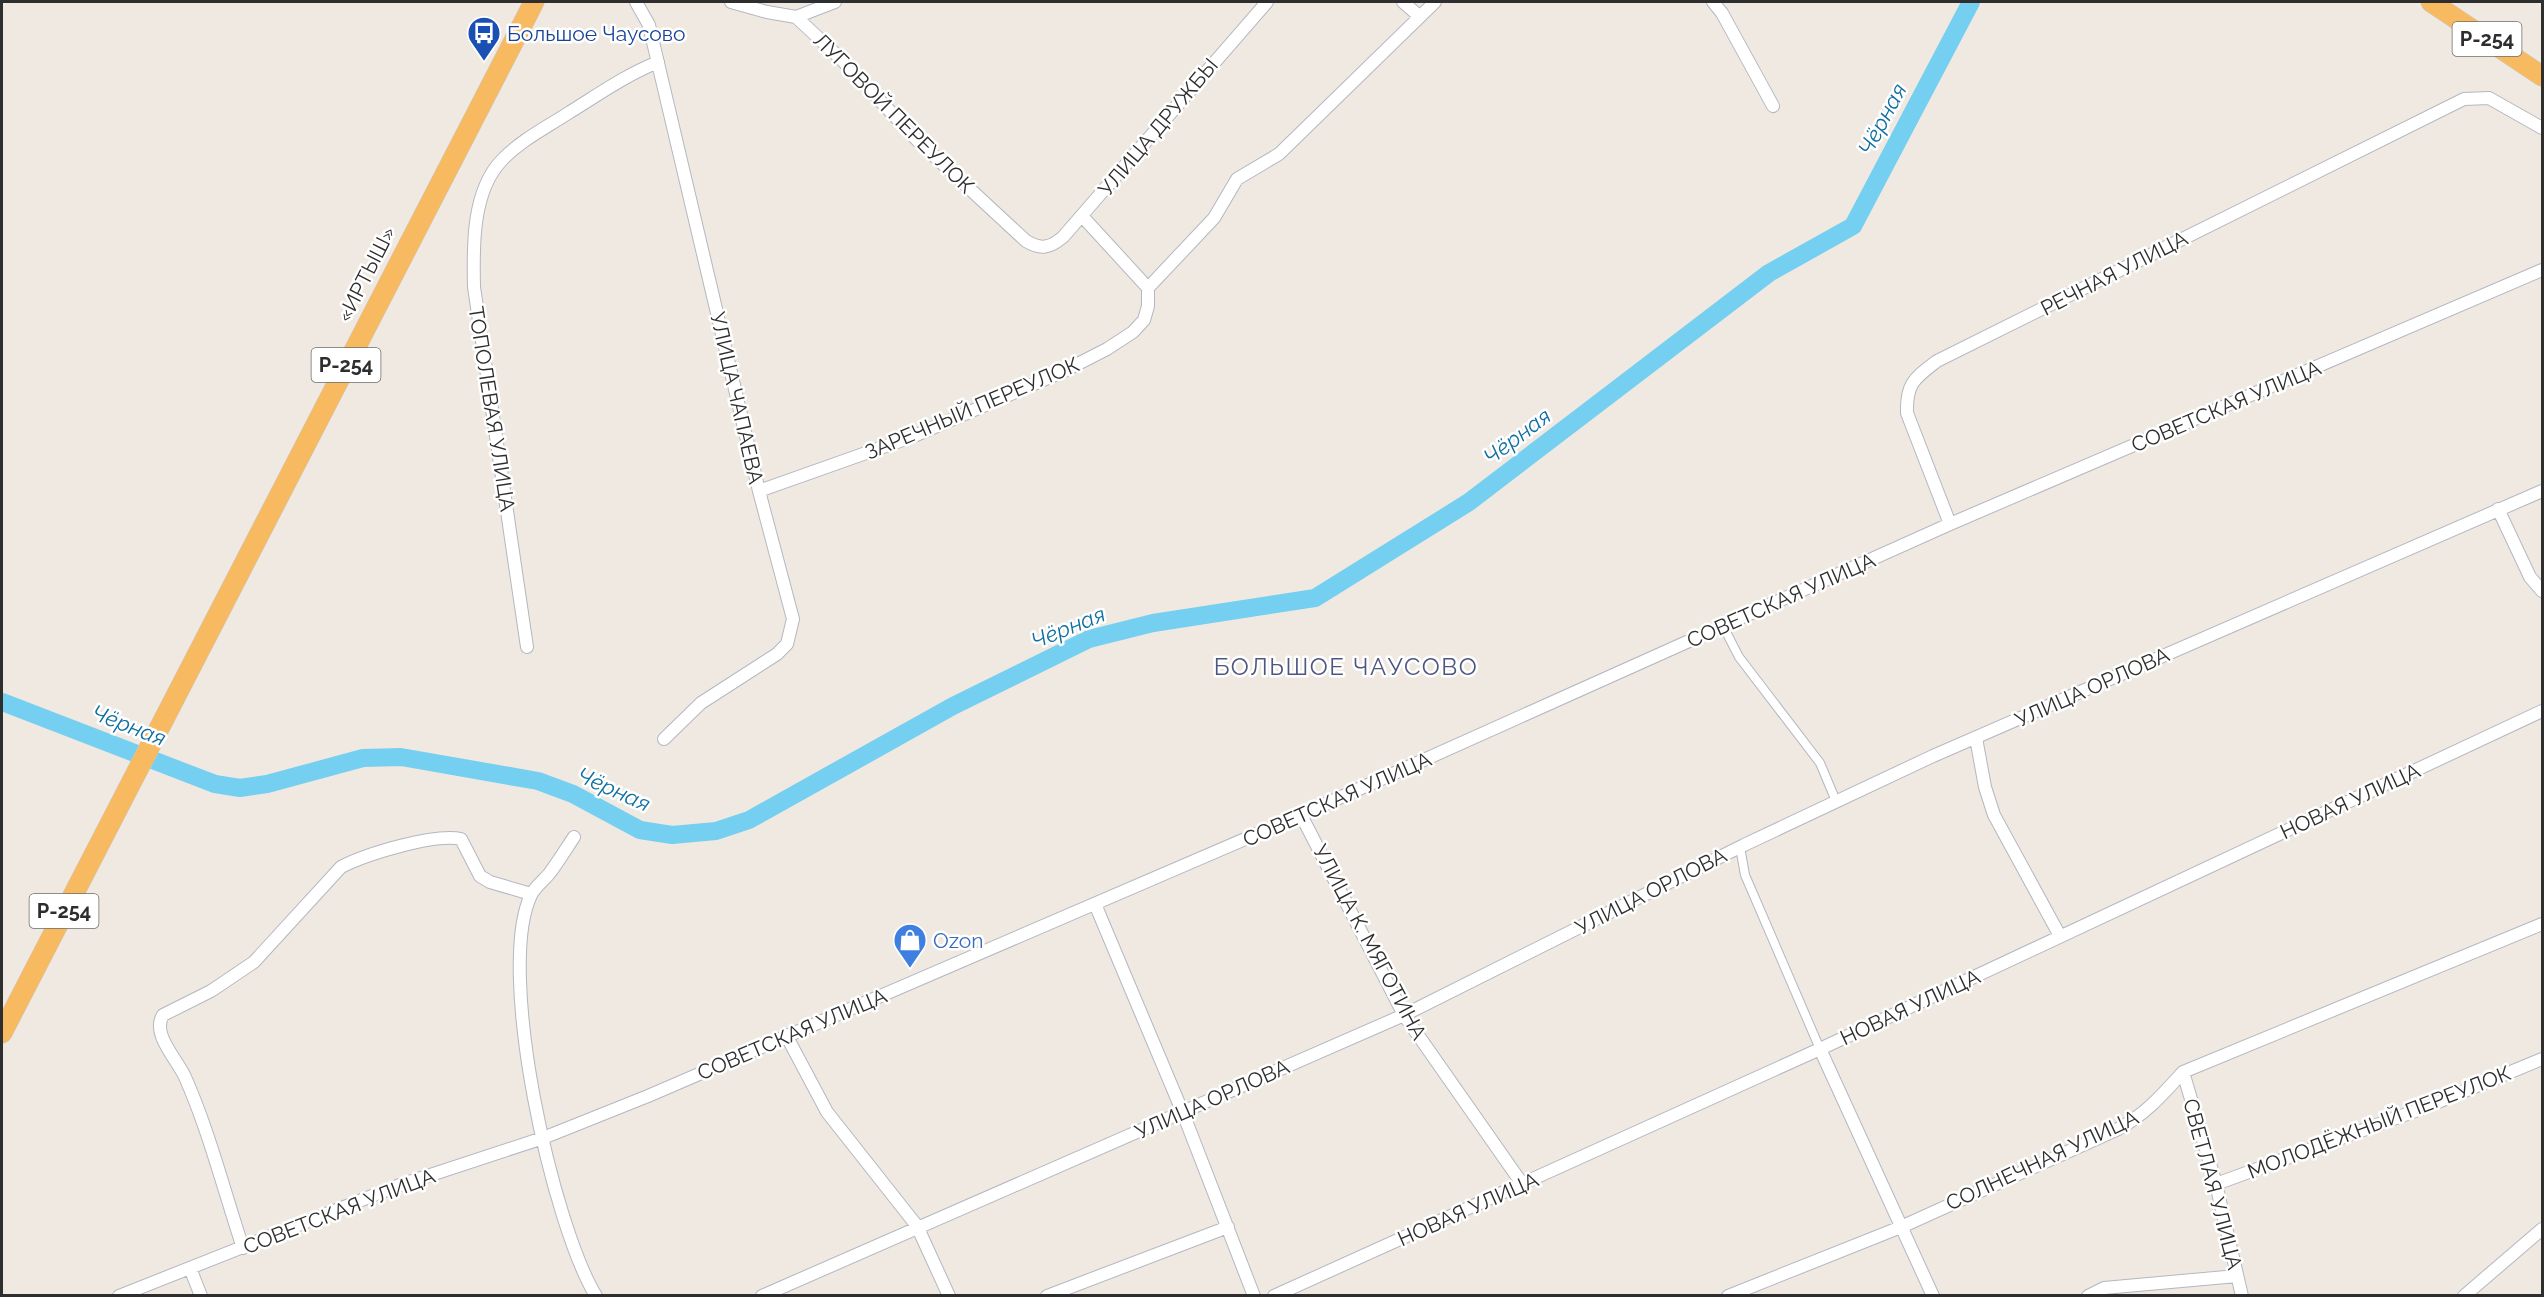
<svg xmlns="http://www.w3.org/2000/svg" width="2544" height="1297" font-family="Raleway,sans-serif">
<rect width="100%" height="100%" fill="#efe9e1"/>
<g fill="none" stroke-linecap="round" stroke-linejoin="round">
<!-- river -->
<path stroke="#75cff0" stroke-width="18" d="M2 702 215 784 240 788 267 784 363 758 401 757 538 781 573 794 640 830 672 835 716 831 749 820 953 706 1089 639 1153 623 1315 598 1469 502 1769 273 1853 226 1971 2"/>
<!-- pedestrian casing -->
<g stroke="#b4b7c1" stroke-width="10">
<path id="pedestrian" d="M1723 626 1739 657 1820 763 1836 801
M1740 847 1745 875 1820 1049"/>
</g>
<!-- minor casing -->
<g stroke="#b4b7c1" stroke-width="14">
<path id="minor" d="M636 2 649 25 759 491 793 619 787 644 777 654 701 703 664 739
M731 2 767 12 796 17 841 59 917 140 1026 241C1041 250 1050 248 1063 237L1267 2
M1403 2 1419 16
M1713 2 1722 13 1773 106
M796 17 835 2
M1082 216 1148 288
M1148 288 1214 218 1237 179 1279 154 1435 2
M759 491 914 436 1064 371 1107 349 1133 332 1144 320 1148 306V288
M2498 509 2530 577 2542 591
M1950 524 1907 413C1906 383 1915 378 1937 361L2464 99 2489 98 2542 128
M527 647 474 287C473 246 472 191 502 160 521 140 547 127 570 112 599 94 626 75 658 62
M1976 738 1985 787 1994 815 2060 936
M1301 815 1404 1015 1523 1185
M574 837C566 849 558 862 549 874 543 881 535 887 531 895 495 970 553 1226 596 1296
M1095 904 1183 1113 1254 1296
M786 1035 827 1112 917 1226 949 1296
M1820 1049 1933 1296
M2183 1072 2216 1184 2242 1296
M2216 1184 2426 1107 2542 1059
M243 1248C224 1191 209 1131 185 1077 177 1059 151 1034 163 1015L211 991 254 962 341 867C366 854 435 833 461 839L480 876 490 882 531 894
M190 1268 201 1296
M119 1296 397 1186 543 1138 648 1096 1301 815 1950 524 2542 270
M762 1296 1404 1015 1744 845 1933 756 2542 491
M1047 1296 1228 1227
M1274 1296 1820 1049 2542 711
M1728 1296 1901 1227 2118 1129C2145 1115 2163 1094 2183 1072L2542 924
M2088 1296 2104 1288 2237 1276
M2464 1296 2542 1229"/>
</g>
<!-- trunk casing -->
<g stroke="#c9c9c9" stroke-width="21">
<path id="trunk" d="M2431 2 2542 76
M2 1033 534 2"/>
</g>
<!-- pedestrian -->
<use href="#pedestrian" stroke="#fff" stroke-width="8"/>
<!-- minor -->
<use href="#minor" stroke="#fff" stroke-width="12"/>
<!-- trunk -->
<use href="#trunk" stroke="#f8ba60" stroke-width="20"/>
</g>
<!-- icons -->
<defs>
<g id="bus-pin" transform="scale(1.725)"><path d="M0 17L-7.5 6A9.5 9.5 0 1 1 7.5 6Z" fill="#1a4fb4" stroke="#fff"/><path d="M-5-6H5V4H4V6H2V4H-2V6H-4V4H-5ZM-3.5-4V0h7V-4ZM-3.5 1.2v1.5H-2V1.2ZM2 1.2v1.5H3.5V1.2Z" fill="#fff"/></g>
<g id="shop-pin" transform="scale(1.725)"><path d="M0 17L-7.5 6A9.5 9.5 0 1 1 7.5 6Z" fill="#3f7fe0" stroke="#fff"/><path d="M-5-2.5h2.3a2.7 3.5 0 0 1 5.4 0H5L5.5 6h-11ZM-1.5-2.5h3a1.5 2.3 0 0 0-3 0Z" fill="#fff"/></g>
</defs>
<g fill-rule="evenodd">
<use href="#bus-pin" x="484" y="33"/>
<use href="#shop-pin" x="910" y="940"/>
</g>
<g text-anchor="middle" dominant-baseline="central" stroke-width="5" stroke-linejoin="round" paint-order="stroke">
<!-- shield labels -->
<g fill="#fff" stroke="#6d6d6d" stroke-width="1.5">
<rect x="2452.5" y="22" width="69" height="34" rx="4.5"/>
<rect x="311.5" y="348" width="69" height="34" rx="4.5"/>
<rect x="29.5" y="894" width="69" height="34" rx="4.5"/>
</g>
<g font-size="20" font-weight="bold" fill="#2e2e2e">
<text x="2487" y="39">Р-254</text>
<text x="346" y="365">Р-254</text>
<text x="64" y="911">Р-254</text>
</g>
<!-- transit labels -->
<g font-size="21" fill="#164399" stroke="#fff" text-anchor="start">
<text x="507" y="33">Большое Чаусово</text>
</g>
<!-- street labels -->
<g font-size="21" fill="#2e2e2e" stroke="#fff">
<text transform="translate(894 113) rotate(45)">ЛУГОВОЙ ПЕРЕУЛОК</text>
<text transform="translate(1158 127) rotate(-50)">УЛИЦА ДРУЖБЫ</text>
<text transform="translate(2114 273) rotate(-27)">РЕЧНАЯ УЛИЦА</text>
<text transform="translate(366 274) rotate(-63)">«ИРТЫШ»</text>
<text transform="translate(737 398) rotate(77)">УЛИЦА ЧАПАЕВА</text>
<text transform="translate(2226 406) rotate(-23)">СОВЕТСКАЯ УЛИЦА</text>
<text transform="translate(972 408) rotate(-23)">ЗАРЕЧНЫЙ ПЕРЕУЛОК</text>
<text transform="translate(492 409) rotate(81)">ТОПОЛЕВАЯ УЛИЦА</text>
<text transform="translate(1781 600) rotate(-24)">СОВЕТСКАЯ УЛИЦА</text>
<text transform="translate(2092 687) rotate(-24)">УЛИЦА ОРЛОВА</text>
<text transform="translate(1337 799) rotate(-24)">СОВЕТСКАЯ УЛИЦА</text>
<text transform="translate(2350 801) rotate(-25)">НОВАЯ УЛИЦА</text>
<text transform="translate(1651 891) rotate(-27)">УЛИЦА ОРЛОВА</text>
<text transform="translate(1370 942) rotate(62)">УЛИЦА К. МЯГОТИНА</text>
<text transform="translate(1910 1007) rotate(-25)">НОВАЯ УЛИЦА</text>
<text transform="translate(792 1034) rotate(-23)">СОВЕТСКАЯ УЛИЦА</text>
<text transform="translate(1212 1099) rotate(-24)">УЛИЦА ОРЛОВА</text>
<text transform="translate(2379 1122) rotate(-21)">МОЛОДЁЖНЫЙ ПЕРЕУЛОК</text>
<text transform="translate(2042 1160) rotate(-25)">СОЛНЕЧНАЯ УЛИЦА</text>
<text transform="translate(2213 1184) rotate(75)">СВЕТЛАЯ УЛИЦА</text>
<text transform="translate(1468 1209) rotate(-24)">НОВАЯ УЛИЦА</text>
<text transform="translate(339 1211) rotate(-21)">СОВЕТСКАЯ УЛИЦА</text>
</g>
<!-- shop labels -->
<g font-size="21" fill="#366cbe" stroke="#fff" text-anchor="start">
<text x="933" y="940">Ozon</text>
</g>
<!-- water labels -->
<g font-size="22" font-style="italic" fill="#0d6fa3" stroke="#fff">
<text transform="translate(1882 119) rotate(-62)">Чёрная</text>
<text transform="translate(1517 436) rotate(-37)">Чёрная</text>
<text transform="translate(1068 627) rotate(-22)">Чёрная</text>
<text transform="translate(129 725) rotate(21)">Чёрная</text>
<text transform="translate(614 789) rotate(24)">Чёрная</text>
</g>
<!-- quarter labels -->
<g font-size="24" letter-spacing="1.5" fill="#4d5680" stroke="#fff">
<text x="1346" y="666">БОЛЬШОЕ ЧАУСОВО</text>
</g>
</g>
<!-- border -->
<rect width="2544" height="1297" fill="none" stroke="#2e2e2e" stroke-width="6"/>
</svg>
